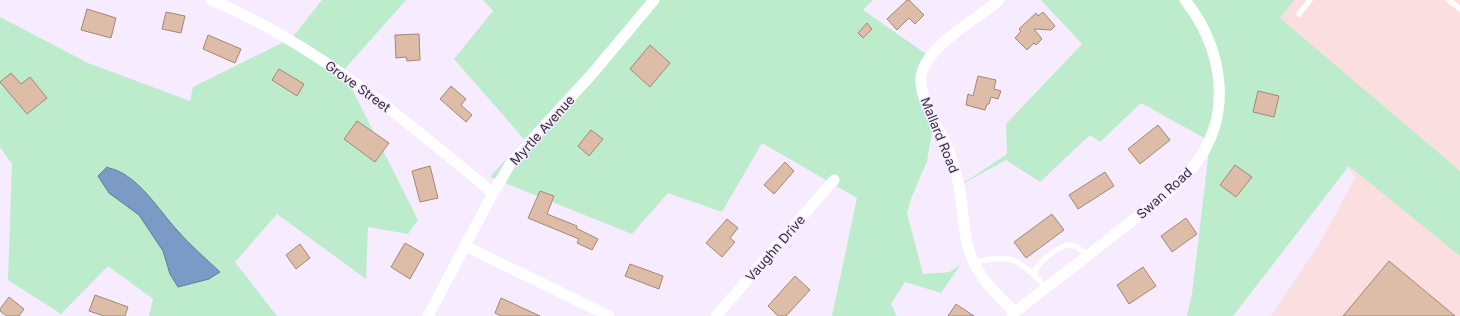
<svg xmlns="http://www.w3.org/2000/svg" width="1460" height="316" font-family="Inter,sans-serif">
<rect width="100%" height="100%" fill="#f6ebff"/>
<!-- industrial -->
<path fill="#fadee0" d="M1287 0H1460V316H1271L1320 243 1355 178 1269 26Z"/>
<!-- green -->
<path fill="#bdeccd" d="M322 0H406L343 71 418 220 408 234 368 227 366 279 277 214 235 262 277 316H149L153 299 108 266 61 314 8 280 12 164 0 147V17L88 63 190 101 193 87 292 38Z
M483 0H873L863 10 926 54 918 82 932 133 927 161 911 199 907 213 923 274 950 272 961 264 941 293 905 282 891 304 897 316H832L857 198 762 143 722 212 668 193 632 234 490 177 524 139 454 59 493 11Z
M1041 0H1294L1280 18 1460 171V256L1349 166 1233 316H1187L1192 294 1210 141 1141 103 1100 142 1090 135 1040 182 1006 160 959 186 1007 154 1006 124 1082 44Z"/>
<!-- water -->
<path fill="#7b9ac6" stroke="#667a9c" d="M107 167C110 169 115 169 118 171 141 181 160 211 176 229 190 245 205 258 220 272L209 279 178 287 170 274 163 251 139 215 109 193 98 176Z"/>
<!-- building -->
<path fill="#ddbda7" stroke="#a58772" d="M907 0H909L924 15 915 24 909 18 897 30 887 19Z
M87 9 116 18 111 38 81 30Z
M166 12 185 16 181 33 162 29Z
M1043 12 1055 26 1051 30 1034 29 1042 39 1036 45 1034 43 1027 50 1015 38 1021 31 1019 29 1036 13 1038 16Z
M867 23 872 29 863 38 858 33Z
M419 34 420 60 407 61 406 57 396 58 395 35Z
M208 35 241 49 235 63 203 49Z
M650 45 670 63 650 87 630 69Z
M279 69 304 84 297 96 272 80Z
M11 73 21 84 30 77 47 98 27 114 0 82Z
M978 76 996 80 994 89 1001 91 998 99 991 97 989 104H987L985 110 966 105 968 94 973 96Z
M451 86 466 99 461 105 472 115 466 122 440 99Z
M1258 91 1279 96 1274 117 1253 112Z
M357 121 389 143 375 162 344 139Z
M1158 125 1170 140 1140 164 1128 149Z
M591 130 603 139 589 156 578 146Z
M785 162 794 171 774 194 764 185Z
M1235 165 1252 177 1236 197 1220 185Z
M430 166 438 198 420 202 412 171Z
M1105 172 1114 186 1078 209 1069 195Z
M540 191 554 196 547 214 577 226 576 228 598 239 592 250 577 243 579 239 528 218Z
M1052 214 1064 230 1026 258 1014 242Z
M1186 218 1197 234 1172 252 1161 236Z
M727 219 738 228 730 238 735 242 722 257 706 243Z
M405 243 424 254 410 279 391 267Z
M300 244 310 258 296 269 286 255Z
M1389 261 1455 316H1343Z
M630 264 663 276 659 289 625 276Z
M1143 267 1156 286 1129 304 1117 285Z
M795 276 810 290 786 316H778L768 306Z
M95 295 128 307 125 316H104L89 311Z
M9 297 24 309 19 316H7L0 311V309Z
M501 298 540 316H501L495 313Z
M956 304 974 316H948Z"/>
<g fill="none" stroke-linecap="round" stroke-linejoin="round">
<!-- lane -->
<path stroke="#fff" stroke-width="5.5" d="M1449 0 1460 9
M1299 14 1310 0
M974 262C984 260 1006 256 1015 261 1023 265 1030 271 1036 277
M1046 288 1036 277 1035 270C1043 258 1054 250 1067 245L1075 246 1088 255"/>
<!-- street -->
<path stroke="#fff" stroke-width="11" d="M211 0C317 44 405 120 493 193
M999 0C976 20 931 43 922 72 915 96 942 131 950 154 955 168 959 183 961 198 964 221 964 243 974 263 984 283 999 297 1015 312
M465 246 609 316
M428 316 493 193 512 161 592 74 654 0
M716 316 834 180
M1012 316 1015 312 1164 196C1176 185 1187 175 1196 163 1234 112 1222 47 1185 0"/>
</g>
<g text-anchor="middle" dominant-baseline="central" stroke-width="3" stroke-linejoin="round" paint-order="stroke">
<!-- street labels -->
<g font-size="13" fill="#362f3b" stroke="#f6ebff">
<text transform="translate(358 86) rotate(36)">Grove Street</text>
<text transform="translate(542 130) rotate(-48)">Myrtle Avenue</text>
<text transform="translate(940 135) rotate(68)">Mallard Road</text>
<text transform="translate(1164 193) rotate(-42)">Swan Road</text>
<text transform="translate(775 248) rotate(-49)">Vaughn Drive</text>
</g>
</g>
</svg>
